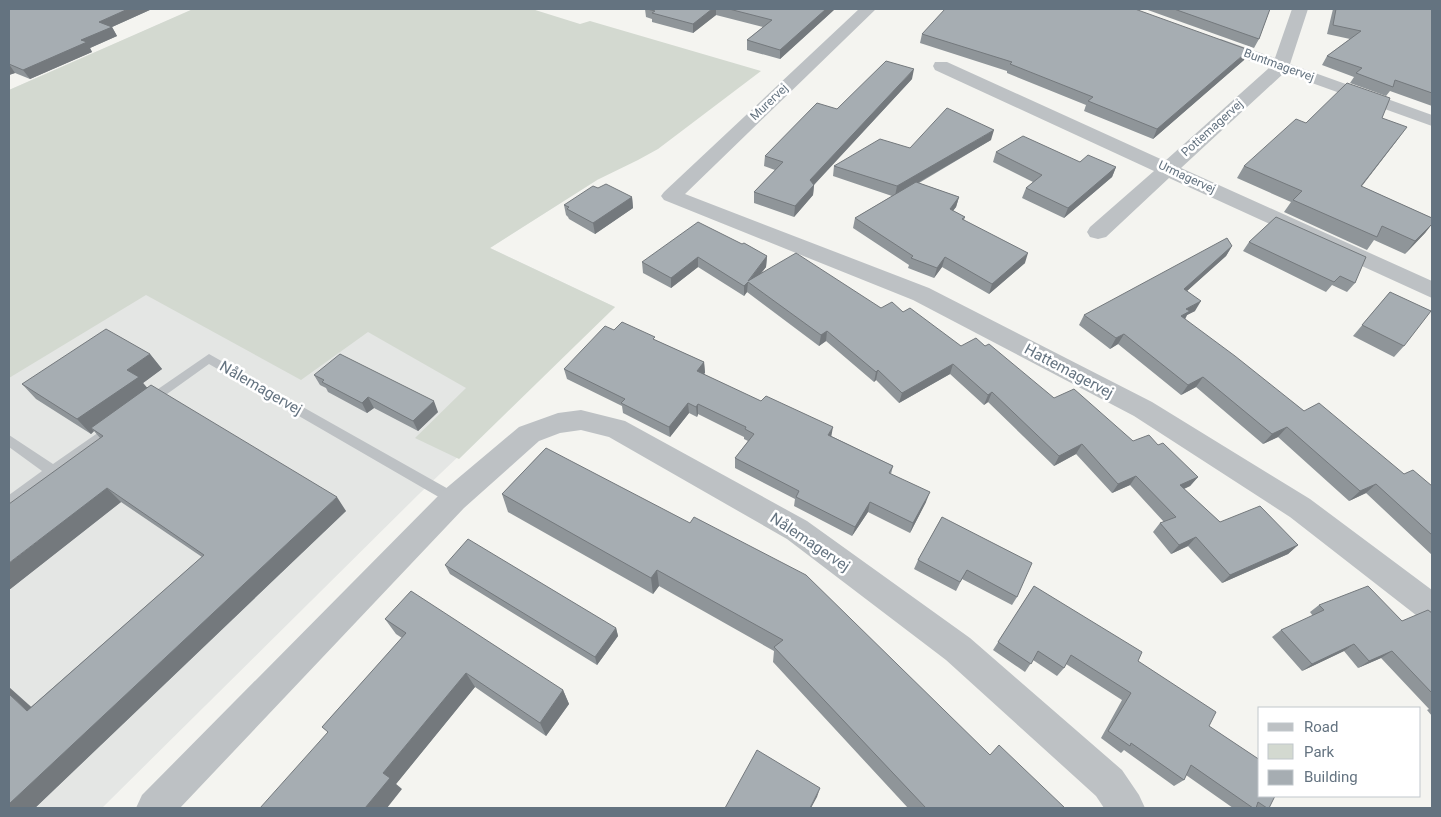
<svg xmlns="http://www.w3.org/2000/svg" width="1441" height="817" font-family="Roboto,sans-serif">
<rect width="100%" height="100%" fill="#f4f4f0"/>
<!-- built -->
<path fill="#e4e6e4" d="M194 9 597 180 490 248 615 307 419 494 102 808H9V90Z"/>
<!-- green -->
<path fill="#d3d9d0" d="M193 9H532L580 24 590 21 761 71 658 149 638 160 597 180 490 248 615 307 459 459 415 438 466 388 368 332 301 380 146 295 9 378V90Z"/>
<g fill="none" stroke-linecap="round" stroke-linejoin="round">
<!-- lane -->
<path fill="#bdc1c4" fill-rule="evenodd" d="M209 354 459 495 461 499 459 503 454 505 449 503 209 364 153 404H145L143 401 145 398Z
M112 423 117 424 118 428 117 432 14 506 9 508V495L42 471 9 447V435L53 464Z"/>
<!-- street -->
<path fill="#bdc1c4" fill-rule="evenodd" d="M859 9H876L685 194 929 288 1152 402 1310 499 1432 590V624L1421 619 1290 517 1134 416 913 300 664 200 661 196 664 192Z
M1292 9H1308L1290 64 1432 115V126L1284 73 1181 168 1432 281V298L1169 178 1106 237 1098 239 1090 237 1087 232 1090 227 1154 171 935 70 933 66 935 62H947L1165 161 1269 68 1209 45 1207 42 1209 39H1221L1275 58Z
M581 410 625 421 807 521 970 638 1122 770 1139 795 1145 808H1104L1096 796 946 660 787 539 609 437 581 430 560 433 539 441 464 508 180 808H136L142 795 444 490 519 427 558 413Z"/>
</g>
<!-- wall -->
<path fill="#8f9599" d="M9 9H152L112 27 117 36 90 48 92 52 30 79 15 73 9 75Z
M645 9H835L780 59 747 50V40L763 27 716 15 693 33 652 22V19L646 17Z
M1145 9H1270L1259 39 1254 48Z
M1333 9H1432V106L1390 91 1386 96 1350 83 1354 77 1322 65 1327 56 1350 39 1327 34Z
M922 34 1244 60 1153 139 1084 111 1086 105 1007 73V71L920 43Z
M912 79 814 185 813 195 794 217 754 203V192L775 170 764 166 765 156 837 109Z
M1382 118 1398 139 1361 186 1432 218V224L1425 233 1405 254 1374 240 1367 250 1284 212 1291 202 1237 178 1244 166 1306 123Z
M991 140 919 183 959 197 956 207 953 211 965 217 964 220 1025 263 989 294 942 267 934 278 908 268 909 265 853 228 855 218 892 196 833 176 834 166Z
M996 152 1080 162 1116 167 1112 177 1064 218 1022 198 1026 188 1033 182 993 162Z
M598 188 632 197 633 208 595 234 569 219 568 217 566 215 564 205Z
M1276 217 1355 283 1347 292 1332 285 1326 292 1243 251 1249 242Z
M742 244 767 256 766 267 761 273 881 308 903 312 961 346H985L1054 398 1133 441 1158 445 1198 477 1190 486 1184 489 1220 522 1298 545 1288 554 1222 583 1188 546 1171 554 1153 532 1160 523 1164 522 1130 485 1112 493 1076 454 1054 466 988 402 984 405 950 374 899 403 876 380 874 382 826 341 819 346 747 292 744 296 698 267 671 288 643 273 642 262Z
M1232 246 1226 256 1187 291 1195 311 1187 315 1185 320 1304 411 1404 474 1432 486V555L1366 493 1349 501 1278 437 1263 444 1196 387 1181 395 1118 344 1110 349 1079 325 1084 315Z
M1390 292 1404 346 1394 357 1353 336Z
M614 330 655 340 704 362 705 373 703 374 893 466 891 474 926 502 910 533 868 512 852 536 794 506 795 499 735 468V458L748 441 744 439V437L698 414 697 417 689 413 670 437 623 413 622 406 567 379 564 369Z
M150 354 162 369 143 383 147 388 346 511 35 808H9L31 707 202 557 121 502 9 590 100 438 94 431 91 434 36 399 22 384Z
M314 375 438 412 418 431 374 408 367 413 328 392 326 388 320 385Z
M546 448 990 755 1065 808H908L773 662 774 651 659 586 653 594 508 512 502 494Z
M942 517 1017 597 1012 605 962 579 956 591 914 569 918 560Z
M445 565 616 628 618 636 597 665 450 574Z
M1034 586 1138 661 1209 726 1269 808H1233L1186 775 1184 780 1174 786 1124 750 1121 753 1101 738 1122 700 1066 664 1064 668 1057 676 1033 660 1025 672 993 650Z
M1319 605 1402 621 1432 613V716L1427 710 1429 709 1381 658 1358 668 1344 651 1302 671 1272 637 1281 630 1313 616 1310 612Z
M385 619 563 690 569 704 546 736 475 687 396 784 402 789 322 727 402 638 396 634Z"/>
<!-- shaded-wall -->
<path fill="#74797d" d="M128 9H152L112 27 117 36 90 48 92 52 30 79 23 70 99 22Z
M712 9H716V15L693 33V24Z
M826 9H835L780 59V50Z
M1249 50 1244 60 1153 139 1157 129Z
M9 64 15 73 9 75Z
M914 69 912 79 809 190 810 180Z
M1407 127 1398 139 1352 199 1361 186Z
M994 130 991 140 895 196 897 186Z
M1116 167 1112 177 1064 218 1068 208Z
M814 185 813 195 794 217 795 206Z
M632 197 633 208 595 234 593 223Z
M959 197 956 207 947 218 950 209Z
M1432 224 1425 233 1405 254 1415 241Z
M1232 246 1226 256 1178 299 1184 289Z
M1028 253 1025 263 989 294 992 284Z
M767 256 766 267 752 285 748 282Z
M698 257V267L671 288V278Z
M945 257 942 267 934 278 937 268Z
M748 282 747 292 744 296V286Z
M1201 301 1195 311 1187 315 1183 322 1181 316 1186 309Z
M827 331 826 341 819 346 821 335Z
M1124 334 1118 344 1110 349 1116 338Z
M150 354 162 369 143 383 151 392 91 428 94 431 91 434 77 419 127 370Z
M704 362 705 373 697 381V371Z
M953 364 950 374 899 403 902 393Z
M878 370 876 380 874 382 876 372Z
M1203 377 1196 387 1181 395 1188 385Z
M992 392 988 402 984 405 988 395Z
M368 397 374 408 367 413 362 403Z
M434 401 438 412 418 431 413 421Z
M688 403 689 413 670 437 669 427Z
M698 404V414L697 417 696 407Z
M833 427 831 438 828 435Z
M1287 427 1278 437 1263 444 1272 434Z
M1082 444 1076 454 1054 466 1059 456Z
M1136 476 1130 485 1112 493 1118 484Z
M1198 477 1190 486 1172 494 1180 485Z
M1376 484 1366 493 1349 501 1360 491Z
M107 488 121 502 9 590V563Z
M930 492 926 502 910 533 913 523Z
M337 497 346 511 35 808H9V804Z
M870 502 868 512 852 536 855 527Z
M1196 537 1188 546 1171 554 1179 545Z
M1298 545 1288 554 1222 583 1230 575Z
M657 570 659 586 653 594 651 578Z
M616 628 618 636 597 665 595 657Z
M1354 644 1344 651 1302 671 1312 664Z
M1392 651 1381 658 1358 668 1369 661Z
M466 673 475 687 396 784 402 789 387 808H365L383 773Z
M9 687 47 721 27 711 9 694Z
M563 690 569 704 546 736 540 723Z
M820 788 817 797 811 808H810Z"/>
<!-- building -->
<path fill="#a6adb2" stroke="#74797d" d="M9 9H128L99 22 112 27 81 40 87 42 23 70 9 64Z
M647 9H712L693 24 652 13 655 11Z
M729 9H826L780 50 747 40 772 20Z
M945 9H1135L1249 50 1157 129 1088 101 1093 97 1010 64 1012 62 922 34Z
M1174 9H1270L1259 39Z
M1336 9H1432V93L1395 80 1393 87 1356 73 1362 68 1327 56 1361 31 1333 25Z
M886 61 914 69 810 180 814 185 795 206 754 192 783 162 765 156 817 103 837 109Z
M1347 83 1390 98 1382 118 1407 127 1361 186 1432 218V224L1415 241 1382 226 1377 237 1293 200 1302 191 1244 166 1296 119 1306 123Z
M947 108 994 130 897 186 834 166 880 139 910 148Z
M1023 136 1080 162 1088 155 1116 167 1068 208 1026 188 1042 175 996 152Z
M916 182 959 197 950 209 965 217 962 219 1028 253 992 284 945 257 937 268 911 258 913 256 855 218Z
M606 184 632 197 593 223 567 209 569 207 564 205 593 186 598 188Z
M1276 217 1366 257 1355 283 1340 276 1334 282 1249 242Z
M698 222 742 244 744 243 767 256 748 281 796 253 881 308 892 302 903 312 910 308 961 346 976 338 985 346 989 344 1054 398 1074 389 1133 441 1149 435 1158 445 1163 443 1198 477 1180 485 1220 522 1260 506 1298 545 1230 575 1196 537 1179 545 1160 523 1176 517 1136 476 1118 484 1082 444 1059 456 992 392 988 395 953 364 902 393 878 370 876 372 827 331 821 335 748 282 744 286 698 257 671 278 642 262Z
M1227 238 1232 246 1184 289 1201 301 1186 309 1190 311 1181 316 1235 356 1304 411 1319 403 1404 474 1413 470 1432 486V535L1376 484 1360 491 1287 427 1272 434 1203 377 1188 385 1124 334 1116 338 1084 315Z
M1390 292 1431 311 1404 346 1362 325Z
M622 322 655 337 653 339 704 362 697 371 761 401 766 396 833 427 828 435 893 466 889 473 930 492 913 523 870 502 855 527 796 497 799 491 735 458 754 434 745 429 746 427 698 404 696 407 688 403 669 427 621 403 625 399 564 369 605 326 614 330Z
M106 329 150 354 127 370 139 377 77 419 22 384Z
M340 354 434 401 413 421 368 397 362 403 322 382 324 380 314 375Z
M151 385 337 497 9 804V694L27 711 204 555 107 488 9 563V504L103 436 91 428Z
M546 448 690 523 694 517 806 575 990 755 999 745 1065 808H926L774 647 783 640 657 570 651 578 502 494Z
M942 517 1032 563 1017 597 967 570 960 582 918 560Z
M468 539 616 628 595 657 445 565Z
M1034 586 1142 652 1138 661 1216 712 1209 726 1260 760V796H1275L1269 808H1267L1258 802 1256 808H1253L1191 765 1184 780 1131 743 1130 746 1108 731 1131 693 1071 655 1064 668 1038 651 1031 664 998 642Z
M1368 586 1402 621 1428 610 1432 613V693L1392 651 1369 661 1354 644 1312 664 1281 630 1324 610 1319 605Z
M411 591 563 690 540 723 466 673 383 773 390 778 365 808H260L328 732 322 727 406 633 385 619Z
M757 750 820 788 810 808H725Z"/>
<g text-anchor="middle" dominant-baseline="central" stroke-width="5" stroke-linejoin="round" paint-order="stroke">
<!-- far-street labels -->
<g font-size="12" fill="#647380" stroke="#fff">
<text transform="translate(1279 65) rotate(20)">Buntmagervej</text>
<text transform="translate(769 102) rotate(-44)">Murervej</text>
<text transform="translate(1212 128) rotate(-42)">Pottemagervej</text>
<text transform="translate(1187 177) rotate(25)">Urmagervej</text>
</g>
<!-- street labels -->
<g font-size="15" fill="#647380" stroke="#fff">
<text transform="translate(1069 371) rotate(28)">Hattemagervej</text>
<text transform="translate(261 388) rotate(30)">Nålemagervej</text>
<text transform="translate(810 542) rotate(34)">Nålemagervej</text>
</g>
</g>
<!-- border -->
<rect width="1441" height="817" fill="none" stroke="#647380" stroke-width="20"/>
<!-- legend -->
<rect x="1258" y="707" width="162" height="90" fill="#ffffff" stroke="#c1c7cc"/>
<rect x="1268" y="723" width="25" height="8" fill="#bdc1c4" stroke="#c1c7cc"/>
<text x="1304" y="732" font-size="15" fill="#647380">Road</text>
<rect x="1268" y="744" width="25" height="15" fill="#d3d9d0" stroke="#c1c7cc"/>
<text x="1304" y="757" font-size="15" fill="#647380">Park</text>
<rect x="1268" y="770" width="25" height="15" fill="#a6adb2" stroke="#c1c7cc"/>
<text x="1304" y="782" font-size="15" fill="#647380">Building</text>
</svg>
